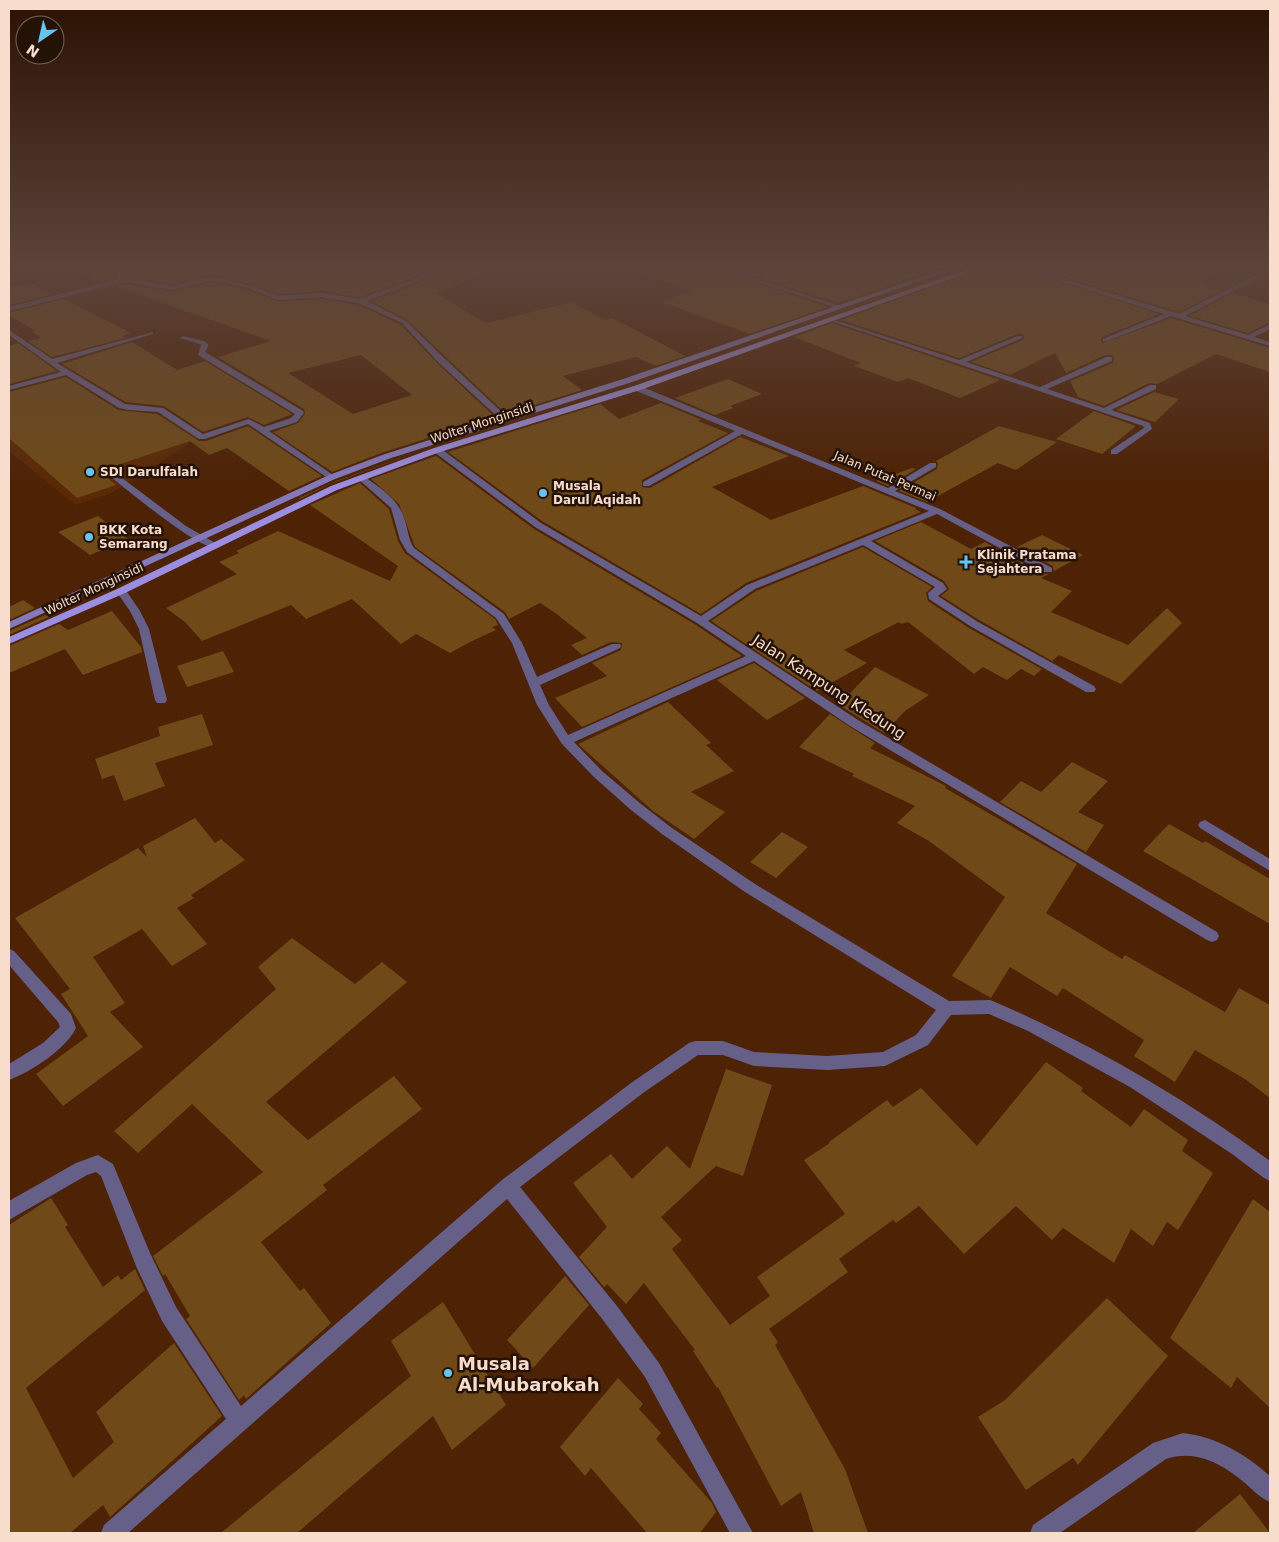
<svg xmlns="http://www.w3.org/2000/svg" width="1279" height="1542" font-family="'DejaVu Sans',sans-serif">
<rect width="100%" height="100%" fill="#4d2205"/>
<!-- built -->
<path fill="#5b2906" d="M105 401 125 415 166 416 198 438 110 494 75 505 9 451V426Z"/>
<!-- building -->
<path fill="#6f4a18" fill-rule="evenodd" d="M75 268H110V272L116 278 102 282 74 272Z
M126 268H431L409 279 360 297 321 291 279 294 252 284 212 274 172 284 128 276 122 271Z
M446 268H494V270L435 293 486 323 572 302 605 320 612 318 685 356 656 366 636 357 563 376 582 390 506 414 407 320 372 301 415 285Z
M642 268H712L828 307 750 334 661 302 694 290 641 275Z
M731 268H940L838 303Z
M983 268H1017L1159 314 1102 337 1101 341 1103 343 1171 318 1270 348V372L1216 354 1157 384 1149 383 1104 406 1078 397 1070 381 1113 363 1114 357 1112 355H1105L1066 373 1055 353 1010 375 971 362 1023 340 1024 336 1022 334H1017L959 358 841 320Z
M1036 268H1227L1198 283 1222 290 1179 312Z
M212 282 247 290 278 302 321 299 358 305 401 325 437 363 495 417 384 452 332 472 273 432 298 423 305 414 304 409 218 357 271 341 115 286 125 284 172 292ZM361 355 412 395 353 414 288 373Z
M31 283 53 294 9 305V288Z
M1233 293 1270 304V322L1248 333 1190 316Z
M64 299 131 333 122 336 125 338 52 357 28 341 41 338 32 332 35 331 9 315V313Z
M832 323 1000 380 960 398 908 378 898 382 854 366 861 363 794 337Z
M132 342 177 370 205 361 292 414 264 425 248 417 203 432 164 406 126 402 62 364Z
M18 343 57 371 9 384V346Z
M66 377 118 410 157 414 199 441H206L248 426 322 476 289 491 227 448 209 455 190 441 99 471 116 485 77 498 9 438V392Z
M728 379 762 394 730 406 733 408 715 415 675 398Z
M1154 392 1179 399 1155 422 1116 410Z
M661 403 702 420 698 421 728 433 642 480V487L650 488 740 437 789 456 712 487 771 520 863 486 916 508 915 509 921 512 746 583 701 614 542 521 448 452 600 404 619 419Z
M1094 411 1136 426 1102 454 1056 439Z
M999 426 1057 442 1016 470 998 463 927 502 899 491 937 469 938 463 936 461Z
M426 449 330 484 300 499 299 498 336 481Z
M436 456 534 529 696 625 742 656 582 727 555 698 607 676 592 663 621 650 622 643 611 642 582 655 571 645 587 638 554 612 540 603 509 619 505 612 415 547 399 504 371 479Z
M912 468 916 469 888 486 876 481Z
M360 483 389 509 398 541 405 553 495 619 498 625 492 627 496 630 470 642 450 653 416 634 401 644 352 599 306 619 291 605 202 641 185 622 166 608 237 574 219 562 239 553 236 551 278 531 390 581 398 566 310 505Z
M98 516 128 539 90 555 58 532Z
M921 522 971 549 985 542 1043 574H1049L1041 578 1072 591 1051 612 1128 645 1167 608 1182 623 1121 684 1059 655 1052 661 979 620 941 596 949 589 944 581 875 541Z
M1042 535 1083 555 1054 571 1053 566 1017 547Z
M863 547 932 587 926 593 928 601 969 628 1042 669 1034 676 1021 669 1007 680 983 667 974 674 908 622 901 624 899 622 844 650 867 663 817 691 711 621 756 591Z
M23 600 35 608 9 620V607Z
M112 611 141 647 142 652 83 675 65 649 9 673V646L59 624 68 630Z
M45 615 49 617 9 635V631Z
M223 651 234 672 187 687 177 666Z
M754 663 805 698 767 720 717 680Z
M875 667 929 695 905 711 884 733 839 705Z
M668 702 711 743 706 745 734 771 691 792 725 812 694 839 653 811 578 744Z
M202 714 213 745 155 763 165 786 124 801 114 775 102 779 95 759 160 736 158 727Z
M830 714 875 743 870 748 946 786 945 788 1077 864 1046 913 1122 959 1125 955 1225 1012 1239 988 1270 1005V1098L1245 1079 1195 1050 1175 1082 1134 1056 1144 1040 1063 988 1057 996 1010 967 991 998 952 976 1005 897 929 841 897 823 915 806 852 776 854 774 799 747Z
M1072 762 1108 781 1078 812 1104 825 1086 852 1000 802 1021 781 1041 792Z
M195 818 215 843 221 839 245 860 191 895 194 898 177 908 207 944 172 966 142 929 93 957 125 1003 110 1012 143 1047 63 1106 36 1074 88 1036 61 994 70 989 15 918 138 848 147 857 143 846Z
M1169 824 1203 843 1205 841 1270 879V924L1143 851Z
M782 832 808 847 776 878 750 862Z
M292 938 355 984 382 962 407 982 266 1102 308 1140 394 1076 422 1109 323 1185 327 1190 261 1242 300 1291 304 1288 331 1323 246 1399 244 1395 239 1400 186 1319 190 1316 165 1274 163 1276 153 1256 263 1172 192 1104 138 1153 114 1131 276 989 258 967Z
M1046 1062 1083 1088 1081 1091 1131 1127 1144 1109 1188 1140 1182 1151 1213 1173 1178 1230 1167 1222 1153 1246 1131 1229 1114 1263 1063 1228 1052 1240 1016 1206 964 1254 919 1206 896 1223 893 1220 839 1259 848 1272 769 1329 778 1342 775 1345 845 1469 868 1533H814L801 1492 781 1506 718 1387 717 1388 693 1351 695 1350 644 1283 626 1304 607 1284 604 1287 579 1257 607 1227 573 1183 611 1154 632 1179 667 1146 690 1169 726 1069 772 1085 743 1176 716 1166 661 1217 682 1240 672 1249 730 1325 770 1296 757 1277 845 1214 804 1160 830 1143 829 1142 887 1100 893 1107 921 1088 977 1146Z
M51 1198 68 1225 65 1227 103 1287 118 1275 121 1280 135 1269 145 1290 26 1388 73 1478 114 1442 96 1412 174 1343 222 1416 110 1517 103 1505 70 1533H9V1225Z
M1253 1199 1270 1212V1408L1237 1377 1231 1388 1170 1338Z
M565 1276 589 1305 533 1368 507 1340Z
M1107 1298 1168 1356 1078 1465 1073 1458 1026 1490 978 1417 1005 1400Z
M443 1302 506 1405 452 1450 433 1416 297 1533H221L411 1376 391 1341Z
M618 1378 643 1404 639 1409 661 1433 656 1439 712 1503 716 1512 700 1533H647L591 1468 585 1476 560 1447Z
M1240 1494 1270 1533H1193Z"/>
<g fill="none" stroke-linecap="round" stroke-linejoin="round">
<!-- lane -->
<path fill="#666089" fill-rule="evenodd" d="M110 469 186 526 217 544V548C200 551 124 487 107 474L106 472Z"/>
<!-- street -->
<path fill="#666089" fill-rule="evenodd" d="M112 268H124L118 271 127 278 172 286 212 276 252 286 279 296 321 293 360 299 410 281 436 268H444L414 283 367 301 406 321 444 358 508 418 501 420 438 362 402 323 359 303 321 297 278 300 248 288 212 280 172 290 125 282 9 311V307L120 279 111 271Z
M714 268H724L843 307 838 308Z
M1019 268H1029L1179 314 1270 268V272L1185 316 1248 335 1270 324V329L1254 337 1270 342V346L1171 316 1107 341H1103V339L1164 314Z
M828 318 959 360 1018 336H1022V338L966 362 1040 387 1106 357H1112V361L1047 389 1104 408 1150 385H1156V389L1111 410 1150 423 1152 429 1117 454H1111V450L1144 428 1143 426 828 320Z
M9 330 52 359 153 332V334L57 363 125 404 163 408 203 434 249 419 264 427 291 418 295 414 198 355 201 345 200 344 180 338 183 336 204 341 209 345 205 352 303 411 304 413 297 422 269 431 336 477 329 479 248 424 205 439H199L158 412 129 410 119 408 66 375 9 390V386L61 372 9 335Z
M634 386H640L888 488 930 463H936V467L895 491 940 509 1052 568V572H1044L937 514 871 541 943 583 947 589 938 596 978 622 1094 686 1096 689 1094 692H1086L970 626 929 599 928 593 935 587 863 545 755 589 708 621 858 720 1217 932 1219 936 1217 940 1212 942 1207 940 850 726 754 661 574 742 602 771 641 804 672 828 755 884 949 1001 990 1000 995 1002C1092 1044 1186 1099 1270 1161V1181L1264 1178 1232 1154 1130 1087 1028 1031 989 1014 951 1015 928 1045 885 1066 827 1070 754 1066 723 1055H698L643 1093 520 1187 617 1306 659 1363 753 1533H730L645 1377 603 1320 507 1199 128 1533H101L104 1525 226 1419 162 1321 136 1266 101 1176 96 1172 87 1175 9 1220V1201L76 1163 98 1155 113 1164 150 1253 176 1307 241 1406 502 1180 631 1083 689 1043 695 1041H723L754 1052 827 1056 883 1052 916 1035 936 1010 745 892 662 834 631 810 594 777 562 744 537 705 512 643 496 618 407 552 400 540 391 508 357 478 364 476C379 488 398 498 404 518 408 528 408 539 414 548L504 614 522 643 537 677 612 644H620L621 646 620 648 540 685 549 705 568 735 746 656 697 623 535 527 434 452V448H440L541 523 701 616 747 585 929 511 742 434 649 486H643V482L735 431 634 390Z
M121 588 125 589 140 611 149 629 167 700 165 703H157L155 700 139 629 130 611 116 591Z
M1205 820 1270 859V871L1200 828 1198 825 1200 822Z
M9 949 14 951 71 1014 76 1028C66 1049 31 1072 9 1080V1064L43 1043 60 1027 58 1022 9 965Z
M1183 1433C1217 1437 1245 1454 1270 1476V1502C1260 1498 1253 1490 1245 1483 1222 1464 1196 1449 1166 1459L1060 1533H1030L1033 1525 1153 1443Z"/>
<!-- secondary -->
<path fill="#847abb" fill-rule="evenodd" d="M947 268H957L629 383 391 458 335 479 9 629V622L329 475 385 454 623 379Z"/>
<!-- primary -->
<path fill="#9b8ee1" fill-rule="evenodd" d="M971 268H981L640 390 440 452 337 490 125 593 9 644V637L117 589 331 486 434 448 634 386Z"/>
</g>
<!-- sky -->
<linearGradient id="sky" x2="0" y2="1"><stop stop-color="#2a1303"/><stop offset="0.55" stop-color="#5c443b"/><stop offset="1" stop-color="#5c443b" stop-opacity="0"/></linearGradient>
<rect width="1279" height="484" fill="url(#sky)"/>
<!-- markers -->
<g fill="#66c4ef" stroke="#251207" stroke-width="2">
<circle cx="90" cy="472" r="5"/>
<circle cx="543" cy="493" r="5"/>
<circle cx="89" cy="537" r="5"/>
<path d="M963.5 554.5h5v5h5v5h-5v5h-5v-5h-5v-5h5z"/>
<circle cx="448" cy="1373" r="5"/>
</g>
<g text-anchor="middle" dominant-baseline="central" stroke-width="5" stroke-linejoin="round" paint-order="stroke">
<!-- far-street labels -->
<g font-size="12" fill="#f8dccc" stroke="#251207">
<text transform="translate(482 423) rotate(-18)">Wolter Monginsidi</text>
<text transform="translate(885 476) rotate(23)">Jalan Putat Permai</text>
<text transform="translate(94 589) rotate(-25)">Wolter Monginsidi</text>
</g>
<!-- far-poi labels -->
<g font-size="12" font-weight="bold" fill="#f8dccc" stroke="#251207" text-anchor="start">
<text x="100" y="472">SDI Darulfalah</text>
<text x="553" y="486">Musala<tspan x="553" dy="14">Darul Aqidah</tspan></text>
<text x="99" y="530">BKK Kota<tspan x="99" dy="14">Semarang</tspan></text>
<text x="977" y="555">Klinik Pratama<tspan x="977" dy="14">Sejahtera</tspan></text>
</g>
<!-- street labels -->
<g font-size="15" fill="#f8dccc" stroke="#251207">
<text transform="translate(829 687) rotate(33)">Jalan Kampung Kledung</text>
</g>
<!-- near-poi labels -->
<g font-size="18" font-weight="bold" fill="#f8dccc" stroke="#251207" text-anchor="start">
<text x="458" y="1363">Musala<tspan x="458" dy="21">Al-Mubarokah</tspan></text>
</g>
</g>
<!-- border -->
<rect width="1279" height="1542" fill="none" stroke="#f8dccc" stroke-width="20"/>
<!-- north arrow -->
<g transform="translate(40 40) rotate(214)"><circle r="24" fill="#251207" stroke="#796356"/>
<path d="M0-4L9 19L0 12L-9 19Z" fill="#66c4ef"/>
<text y="-8" font-size="14" font-weight="bold" text-anchor="middle" fill="#f8dccc">N</text>
</g>
</svg>
